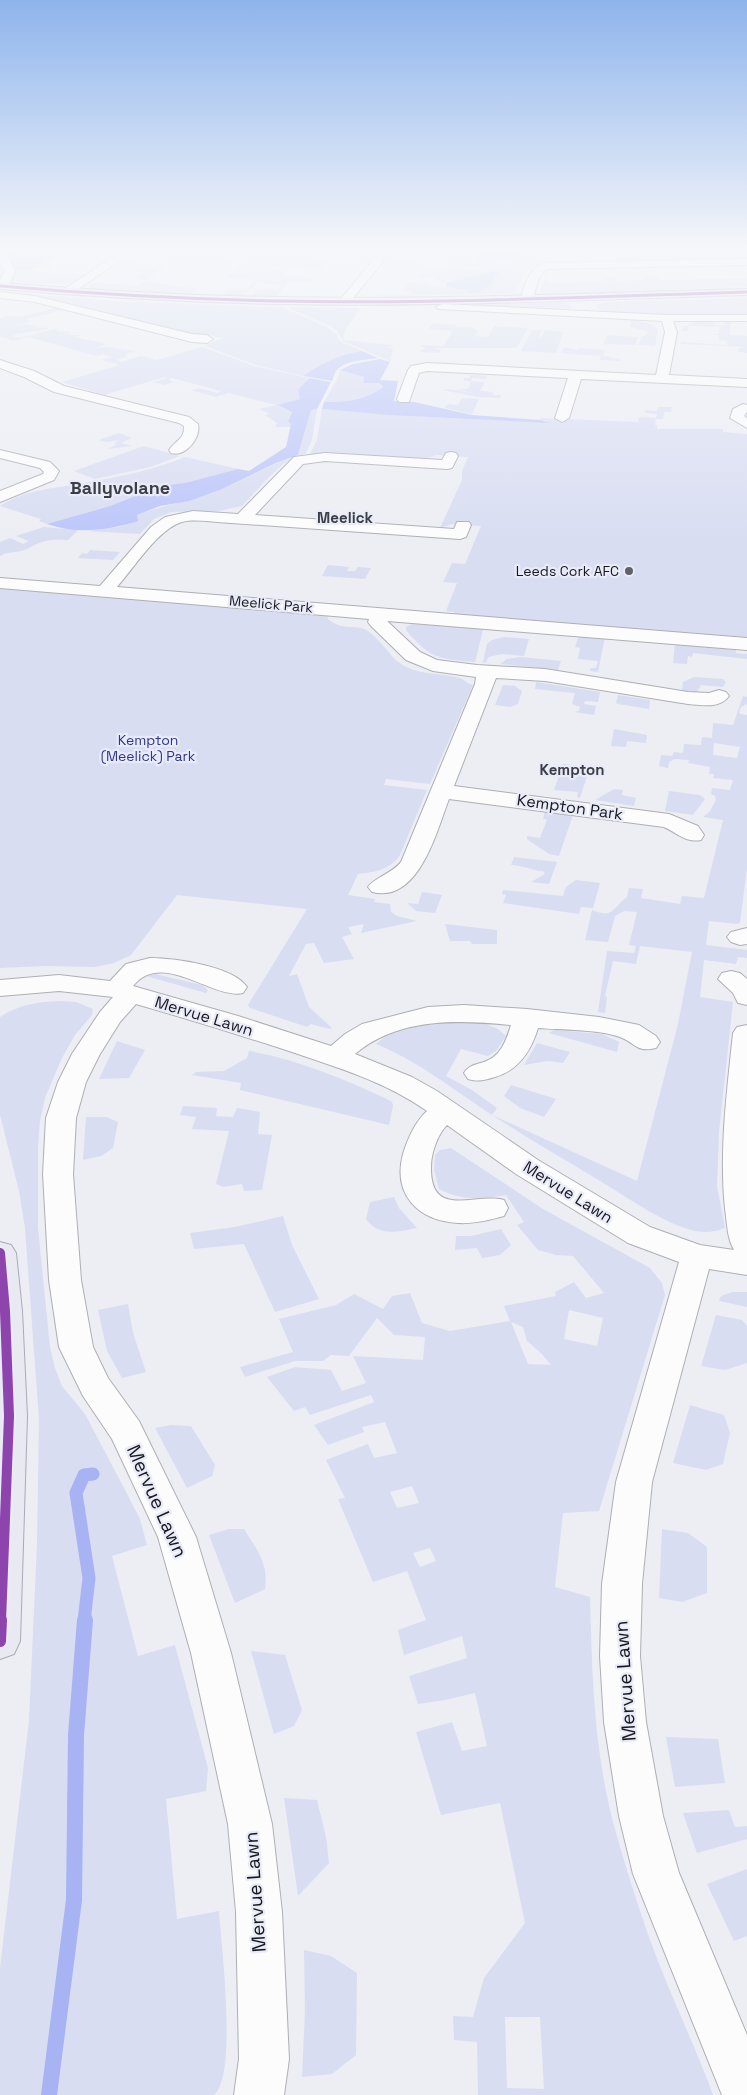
<svg xmlns="http://www.w3.org/2000/svg" width="747" height="2095" font-family="'Space Grotesk',sans-serif">
<rect width="100%" height="100%" fill="#eceef4"/>
<!-- green -->
<path fill="#d8ddf2" fill-rule="evenodd" d="M0 247H20L17 251 22 254H40L50 253 57 247H82L80 249 87 250 76 256 51 258 43 263 54 264C46 270 38 266 30 271L86 274C65 289 54 283 31 283L51 286 0 280Z
M191 247H268L282 249 284 247H323L319 251H322L318 255 320 256 312 259 356 261 374 257 370 262 333 260 329 264H325L321 269 270 267 268 269 284 271 282 275 314 278 311 281 287 283 277 296H251L258 289 278 290 282 285 263 284 264 282 259 281 243 295H223L227 290H246L255 280 226 278 253 254 227 255 224 258 237 259 230 265 205 263 207 261 198 262 148 260 166 259 173 254H182Z
M461 247 483 248 488 250 480 251 492 252 481 255V259L503 260C496 271 477 266 464 266V270H480L482 268C502 269 512 269 518 247H548L544 255 557 256 556 258 563 259V261H578C564 264 539 257 528 270 522 277 520 287 513 294L355 296 412 294 413 292 402 291 405 289 408 283 431 284 430 286 467 290 489 272 446 283 435 281 437 278 417 277 419 274H427L429 270 404 268 447 269 449 266H461L462 264H451L453 260H471L469 264H471L474 261 480 259 454 258Z
M747 253V260L614 261 619 256Z
M390 257 418 259 416 262H423L415 266 383 265Z
M124 261 140 262 133 267 153 268 159 264 166 265 146 280 134 279 143 272 110 271Z
M548 271 547 283 604 281 601 277H615L617 279 614 281 646 280 643 276H657L661 280 747 278V287L542 293 540 291Z
M145 281 198 289 190 294 89 288 88 286 93 283 136 285Z
M0 292 128 302 281 307 327 327 337 335 339 341 362 351C340 354 322 363 303 376L256 365 205 346 223 338 209 335 198 337 99 310 46 298 0 293Z
M52 293 166 300 357 306 215 304 50 295Z
M747 298V315L692 316 613 313 602 312 596 305 605 302Z
M561 302 570 304 572 308 556 311 443 305Z
M292 307 361 308 345 330 343 340 392 345 390 347H385L393 349 390 361 343 341 338 332 331 326 290 309Z
M57 308 63 310 26 319 32 321 10 327 27 324 37 326 34 327 49 328 47 329C35 332 24 332 12 335L15 336 13 337C30 339 40 330 60 329L56 330 60 332 43 336 64 331 71 332 68 333 72 334 70 335H81L75 337C86 340 96 341 107 344L95 348 105 347 135 351 124 355 128 356 116 360 121 362 141 356 157 360 202 347 254 366 309 378 298 390 300 399 279 406 292 412 288 422 291 424V427H275L277 423 265 415 270 414 259 409 276 405 229 393 216 397 191 390 199 388 217 393 221 391 172 378 168 380 174 382 164 385 153 382 168 378 165 377 104 395 62 382 120 365 101 360 112 357 103 354 96 356 29 337 13 341 0 336V318L11 315 18 317Z
M632 320 650 324 658 329 655 346 639 345 641 337 647 334V331L630 327Z
M713 321 716 325H725L723 321H731L730 335 747 336V353L739 352V348L746 347 681 344V342L727 345V341L719 340V335H710L719 334 720 327 689 326 688 331H682L683 327 695 322Z
M434 323 457 325 456 327H471L478 331 475 336 488 337 494 326 528 328 517 347 512 348H433L441 350 439 353 420 352 422 349H427L422 347 423 345 443 346 453 331 429 329Z
M532 330H542L539 338H541L545 330 563 332 556 353 521 351Z
M607 335 638 337 635 345 604 344Z
M564 347 578 350 579 348 605 350 603 356 620 359V361L600 360 601 356 561 353Z
M340 370 364 377 363 383H379L383 387C364 401 347 402 324 402L339 376Z
M471 375 487 376 486 379 473 378 471 381 485 382 480 391 493 392V395H501L500 398 478 397 442 390 452 389 450 390H457L475 394 458 389H468L471 382 463 380 464 378H469Z
M462 398 479 399 472 414 445 408 447 404 458 405Z
M658 407H672L671 412H664L663 419H656L655 425H657V429H723V432L747 434V640L455 617 454 612 446 611 457 583 443 582 452 563 465 564 481 526 452 524 440 528 462 480V471L468 457 436 455 425 460 310 454 317 440 322 409C397 416 472 420 547 422L540 420 541 418 638 422 639 417 656 418 657 414 645 413V410L657 411Z
M317 409 312 440 305 454 298 455 311 410Z
M119 433 132 438 121 443 132 446 108 449 117 444 114 443 120 440 106 442 99 440Z
M144 446 180 456 150 467 95 479 74 471Z
M185 457 238 469 185 483 160 486 110 506 47 524 39 521 41 519 0 506C25 489 59 488 89 482 122 476 154 470 185 457Z
M292 458 283 464 266 480 242 506 219 511 171 512 154 519 140 534 87 531 118 527 137 521V515C164 505 191 501 218 491 243 481 266 466 292 458Z
M44 527 78 530 68 540C49 539 43 540 27 549 18 553 8 551 0 556V542L10 538 23 544 29 541 16 536Z
M90 550 120 552 113 560 78 558 82 553 87 554Z
M328 565 349 567 347 571H355L358 567 371 568 365 579 322 576Z
M0 588 327 614 328 619C342 630 350 625 364 629 374 632 389 654 397 661 415 676 439 672 460 678 465 680 467 684 473 685L430 784 386 779 384 785 427 790 400 855C390 870 375 872 358 874L348 895 375 899 374 902 390 904 391 912 397 916 417 921 361 933 364 924 348 927 352 934 342 937 354 959 324 963 314 943 306 944 289 976 297 974 309 1007 332 1028 329 1029 311 1024 307 1027 250 1008 248 1005 307 909 177 895 131 955 114 963 95 967 46 966 0 968Z
M440 623 484 626 475 662C439 659 429 658 406 630V627L412 624 439 626Z
M579 635 605 637 598 672 590 671 591 668H596L598 661 578 659 580 648 575 647Z
M504 637 529 639 524 656 502 654 488 657 486 663 483 662 487 644 492 640Z
M675 642 736 647V653L747 654V659L693 653 692 657 688 656 687 664 673 663Z
M521 657 561 661 558 670 500 664 507 659Z
M694 677 723 679 726 682 723 687 701 685 697 692 682 691 683 682Z
M536 682 600 692 598 702 585 701 584 704 596 706 594 715 574 712 579 711 580 707 572 704 575 693 535 689Z
M503 685 515 686 522 691 518 704 510 707 495 705Z
M618 695 650 700 649 709 618 704 616 703Z
M743 696 747 697V704L741 707 739 712 740 714 747 715V868L740 923 737 924 709 921 706 945 747 950V958L738 957 736 964 704 960 700 997 733 1002 719 1132 717 1186 725 1228C715 1232 706 1233 695 1231 663 1223 633 1201 605 1184 567 1161 529 1139 492 1115 454 1090 418 1061 376 1044L391 1032 431 1024 483 1023 498 1029 506 1036 496 1051 488 1056 461 1049 446 1076 472 1090 497 1108 492 1115 637 1181 678 1024 692 952 640 946 636 964 613 961 605 996 607 997 605 1013 598 1012 607 951 634 953 636 946 629 945 637 912 624 911 615 916 608 942 585 940 592 910C614 919 612 908 627 897L629 888 643 889 641 898 680 904 682 896 704 898 723 820 703 817 710 811 716 800 715 796 711 794 712 788 730 790 733 780 713 778 714 774H709L710 767 688 763 689 760 675 759 669 762 668 768 659 766 661 755 672 756 674 752 683 753 684 744 701 745 702 737 712 738 713 723 733 725ZM714 743 740 747 737 758 713 755Z
M614 729 647 735 646 743 627 741 626 747 611 746Z
M563 764 590 767 580 798 577 797 578 792 554 790Z
M614 789 623 790 622 795 636 798 634 806 595 800Z
M669 791 700 795 705 799 693 815 665 811Z
M545 812 573 815 559 856 549 854 527 839V836L540 838 547 819H543Z
M514 857 557 862 549 884 531 882 545 874 543 871C532 871 523 865 511 865Z
M576 880 600 883 593 908 581 907 579 914 503 903 506 895 502 894 503 890 563 896 566 887Z
M422 892 442 895 435 913 416 911 407 903 418 904Z
M445 924 497 930V944H472L470 941H450Z
M155 974 202 985 208 990 206 993 146 976Z
M61 1001 76 1002 93 1009 92 1015 75 1035 62 1058 45 1098 40 1121 38 1147V1228L50 1347 55 1368 62 1386 85 1414 123 1486 140 1519 147 1545 112 1556 138 1656 175 1645 208 1768 206 1791 166 1799 177 1919 219 1911C221 1944 238 2075 214 2095H0V1968L29 1720 37 1544 39 1420 25 1228 19 1191 0 1115V1017C20 1004 38 1002 61 1001Z
M554 1030 602 1034 619 1042 617 1052 549 1033Z
M117 1041 145 1050 129 1078 99 1079Z
M537 1043 570 1052 563 1063 547 1061 524 1065Z
M249 1051C296 1059 342 1078 385 1098L392 1102 393 1106 389 1125 240 1090 241 1083 192 1075 196 1072 224 1071 247 1058Z
M511 1085 556 1099 544 1117 520 1108 504 1096Z
M183 1106 217 1108 216 1116 233 1117 237 1108 260 1112 258 1134 272 1135 262 1190 244 1191 242 1184 223 1187 216 1184 229 1131 192 1129 196 1117 180 1115Z
M86 1117H106L118 1122 113 1148 101 1156 83 1160Z
M451 1148 543 1209 650 1268 662 1283 665 1295 599 1511 563 1513 555 1587 590 1597C592 1676 594 1756 616 1833 626 1868 637 1903 649 1937 668 1991 694 2042 713 2095H478L477 2042 454 2040 453 2016 473 2017 484 1978 525 1923 500 1803 441 1815 416 1732 452 1722 462 1751 487 1746 475 1693 445 1700 418 1704 409 1676 467 1658 462 1636 404 1655 398 1630 426 1620 407 1571 373 1582 338 1499 345 1498 326 1460 368 1444 374 1458 397 1453 385 1422 362 1427 364 1432 328 1445 314 1425 374 1402 371 1395 310 1415 305 1407 294 1411 267 1377 295 1367 331 1370 342 1391 366 1383 353 1356 423 1360 425 1337 394 1335 377 1318 349 1356 331 1355 323 1361H295L245 1377 240 1367 293 1352 279 1319 336 1305 354 1294 383 1309 392 1296 410 1293 422 1323 450 1331 510 1321 504 1306 556 1296 555 1292 574 1282 586 1298 604 1293 573 1256 556 1255 538 1250 517 1225 524 1222 506 1195C483 1199 460 1201 439 1189L434 1170 435 1155 440 1150ZM569 1310 603 1318 597 1346 564 1339ZM511 1322 523 1327 527 1341 541 1353 551 1365 528 1364ZM412 1486 419 1503 397 1508 390 1492ZM430 1548 436 1561 420 1567 413 1553ZM505 2017H540L544 2089 507 2088Z
M394 1197 399 1208 417 1228C398 1232 379 1237 366 1219L370 1202Z
M283 1216 292 1245 319 1299 275 1312 244 1244 194 1249 190 1233 235 1227Z
M501 1229 511 1245 500 1255 482 1258 477 1248 455 1250 456 1236H471Z
M732 1292H747V1307L719 1301 721 1296Z
M128 1304 133 1333 146 1372 122 1378 107 1351 98 1310Z
M716 1315 742 1320 747 1326V1363L725 1370 701 1366Z
M690 1405 724 1415 730 1433 723 1464 706 1470 673 1463Z
M171 1425 191 1426 215 1465 212 1476 187 1488 155 1428Z
M229 1529H244C257 1550 269 1564 265 1589L235 1603 209 1535Z
M662 1529 688 1533 707 1547V1593L682 1602 659 1598Z
M251 1651 285 1655 302 1710 294 1726 274 1734Z
M666 1737 718 1739 725 1783 675 1787Z
M284 1798 317 1800 326 1837 329 1863 298 1896Z
M729 1810 735 1827 747 1826V1839L697 1853 683 1813Z
M747 1869V1936L734 1941 707 1884Z
M304 1950 331 1956 357 1973 356 2055 332 2074 302 2077 305 2011Z"/>
<!-- forest -->
<path fill="#bcc6f9" d="M7 247H13L10 254 56 255 29 271 15 270 7 258Z
M513 247H518L515 260 481 259 476 256 491 253 492 252 488 250 506 251Z
M489 272H500L483 292 468 293 467 290 446 287V283Z
M362 351 378 358C366 360 346 360 337 370 334 372 334 378 332 381L303 376C322 363 340 354 362 351Z
M380 359 390 362 380 380 398 381 394 401 414 402 472 415 540 420 550 423 389 415 322 409 324 402C346 402 364 401 383 387L379 383H363L364 377 340 370 353 364Z
M309 378 331 382 317 409 311 410 298 455 276 463 220 490 189 501 160 506 137 515 138 521C109 530 77 535 47 524L110 506 160 486 185 483 238 469 249 471 286 447 291 424 288 422 292 412 278 405 300 399 298 390Z"/>
<g fill="none" stroke-linecap="round" stroke-linejoin="round">
<!-- stream-far1 -->
<path stroke="#a7b3f2" stroke-width="13" d="M84 1621 89 1578 76 1493 84 1475 93 1474"/>
<!-- stream -->
<path stroke="#a7b3f2" stroke-width="16" d="M49 2095 74 1900 76 1735 85 1620"/>
<!-- minor casing -->
<g stroke="#aeafb4" stroke-width="2">
<path id="minor" d="M0 247H9L7 256 15 272 10 283 0 287V280L5 272 0 262Z
M128 247H140L71 294H63L61 292 63 290Z
M384 247H395L348 304H340L338 302 340 300Z
M747 259V265L546 269 539 278 534 294 536 298 534 300H526L522 294C526 282 531 267 544 263Z
M0 292 35 296 192 334 207 335 213 339 207 343 192 342 35 302 0 298Z
M442 304 666 315H747V321H673L677 332 669 375 747 379V387L581 379 569 418 562 422 555 418 568 378 427 371 419 373 409 402H399L397 399 408 370 411 366 427 363 656 375 665 332 662 321 438 309 436 307Z
M0 360 34 371 64 386 189 417 198 424C201 438 186 457 171 453L169 450C175 441 185 439 184 426L179 423 54 392 24 377 0 368Z
M743 404 747 405V412L744 416 747 418V428L730 418 733 409Z
M0 450 50 462 59 471 54 480 0 502V491L43 474 44 472 40 468 0 458Z
M451 452 456 453 458 456 452 468 447 469 325 461 303 464 255 515 454 529 457 522H469L471 525 466 537 460 539 217 522C206 521 193 519 182 522 159 528 133 569 117 587L747 638V650L387 621 420 652 437 660 477 665 545 669 688 692 709 693 719 690 726 692 729 696C720 709 701 705 688 704L545 681 496 678 454 786 669 814 698 826 704 835 701 840C686 843 677 833 664 827L449 799C437 830 419 904 372 892L368 887C374 878 391 874 401 862L475 684 476 677 433 671 406 660 371 626 368 622 369 619 0 588V578L100 586 151 527 165 517 193 511 238 514 294 457 325 453 442 460 446 453Z
M747 928V944L740 945 731 942 727 937 731 932Z
M150 958C174 958 233 966 247 987L243 993C213 1000 162 949 133 986L238 1016 331 1046 345 1034 362 1024 428 1007 464 1005 527 1009 599 1017 639 1025 656 1036 660 1042 656 1048C636 1053 636 1043 620 1037 597 1029 562 1030 538 1028 531 1051 519 1070 495 1077 485 1080 479 1082 468 1079L464 1073C469 1065 475 1065 484 1062 501 1056 506 1041 511 1025 458 1020 399 1017 355 1054L412 1077 437 1091 538 1160 650 1227 700 1245 734 1250C727 1238 727 1222 725 1209 719 1150 727 1091 733 1033L737 1027 747 1025V1275L709 1269 652 1482 642 1584 640 1656 646 1722 663 1816 679 1873 747 2035V2095H722L633 1874 619 1816 604 1722 600 1656 602 1584 616 1482 679 1262 628 1243 516 1174 447 1125C437 1135 431 1154 431 1167 430 1220 475 1192 504 1200L508 1208 504 1216C489 1220 474 1224 458 1223 419 1221 392 1195 403 1154 408 1138 415 1122 427 1111 386 1082 339 1068 292 1052 240 1035 188 1019 136 1004L120 1022 100 1054 86 1082 76 1118 73 1174 81 1280 93 1347 108 1378 139 1421 196 1537 231 1653 272 1824 282 1912 289 2059 284 2095H234L239 2059 236 1912 228 1824 191 1653 158 1537 112 1439 83 1396 59 1347 49 1280 43 1174 46 1118 58 1082 72 1054 100 1012 113 997 59 991 0 996V980L59 975 110 981 126 964Z
M731 971 740 973 747 979V1005L738 1003 733 993 718 979 722 973Z"/>
</g>
<!-- major casing -->
<g stroke="#a7aab9" stroke-width="2">
<path id="major" d="M0 283C93 290 186 296 279 297 435 300 591 293 747 289V295C591 300 435 307 279 304 186 302 93 297 0 289Z
M0 1242 11 1245 16 1253 22 1311 27 1416 20 1641 14 1654 0 1659Z"/>
</g>
<!-- minor -->
<use href="#minor" fill="#fcfcfd" fill-rule="evenodd"/>
<!-- major -->
<use href="#major" fill="#e9eaf1" fill-rule="evenodd"/>
<!-- bus-1-far2 casing -->
<g stroke="#e9ecf8" stroke-width="4.5">
<path id="bus-1-far2" d="M0 286C93 294 186 299 279 301 435 304 591 297 747 292"/>
</g>
<!-- bus-1-far1 casing -->
<g stroke="#e9ecf8" stroke-width="14">
<path id="bus-1-far1" d="M0 1253 5 1311 9 1416 1 1621"/>
</g>
<!-- bus-1 casing -->
<g stroke="#e9ecf8" stroke-width="16">
<path id="bus-1" d="M0 1641 1 1620"/>
</g>
<!-- bus-1-far2 -->
<use href="#bus-1-far2" stroke="#8e44ad" stroke-width="3"/>
<!-- bus-1-far1 -->
<use href="#bus-1-far1" stroke="#8e44ad" stroke-width="10"/>
<!-- bus-1 -->
<use href="#bus-1" stroke="#8e44ad" stroke-width="12"/>
</g>
<!-- sky -->
<linearGradient id="sky" x2="0" y2="1"><stop stop-color="#8eb4ec"/><stop offset="0.46" stop-color="#f6f7fa"/><stop offset="1" stop-color="#f6f7fa" stop-opacity="0"/></linearGradient>
<rect width="747" height="541" fill="url(#sky)"/>
<!-- markers -->
<circle fill="#616267" stroke="#e9ecf8" stroke-width="2" cx="629" cy="571" r="5"/>
<g text-anchor="middle" dominant-baseline="central" stroke-width="4.5" stroke-linejoin="round" paint-order="stroke">
<!-- far-poi labels -->
<g font-size="14" fill="#16171b" stroke="#e9ecf8" text-anchor="end">
<text x="619" y="571">Leeds Cork AFC</text>
</g>
<!-- far-street labels -->
<g font-size="14" fill="#16171b" stroke="#e9ecf8">
<text transform="translate(271 604) rotate(5)">Meelick Park</text>
</g>
<!-- far-park labels -->
<g font-size="14" fill="#2f3496" stroke="#e9ecf8">
<text x="148" y="740">Kempton<tspan x="148" dy="16">(Meelick) Park</tspan></text>
</g>
<!-- far-neighbourhood labels -->
<g font-size="15" font-weight="bold" fill="#3c3e47" stroke="#e9ecf8">
<text x="345" y="517">Meelick</text>
<text x="572" y="769">Kempton</text>
</g>
<!-- street labels -->
<g font-size="16" fill="#16171b" stroke="#e9ecf8">
<text transform="translate(570 807) rotate(8)">Kempton Park</text>
<text transform="translate(204 1016) rotate(17)">Mervue Lawn</text>
<text transform="translate(568 1192) rotate(32)">Mervue Lawn</text>
</g>
<!-- far-district labels -->
<g font-size="18" font-weight="bold" fill="#3c3e47" stroke="#e9ecf8">
<text x="120" y="487">Ballyvolane</text>
</g>
<!-- near-street labels -->
<g font-size="19" fill="#16171b" stroke="#e9ecf8">
<text transform="translate(157 1501) rotate(66)">Mervue Lawn</text>
<text transform="translate(625 1681) rotate(-94)">Mervue Lawn</text>
<text transform="translate(255 1892) rotate(-94)">Mervue Lawn</text>
</g>
</g>
</svg>
